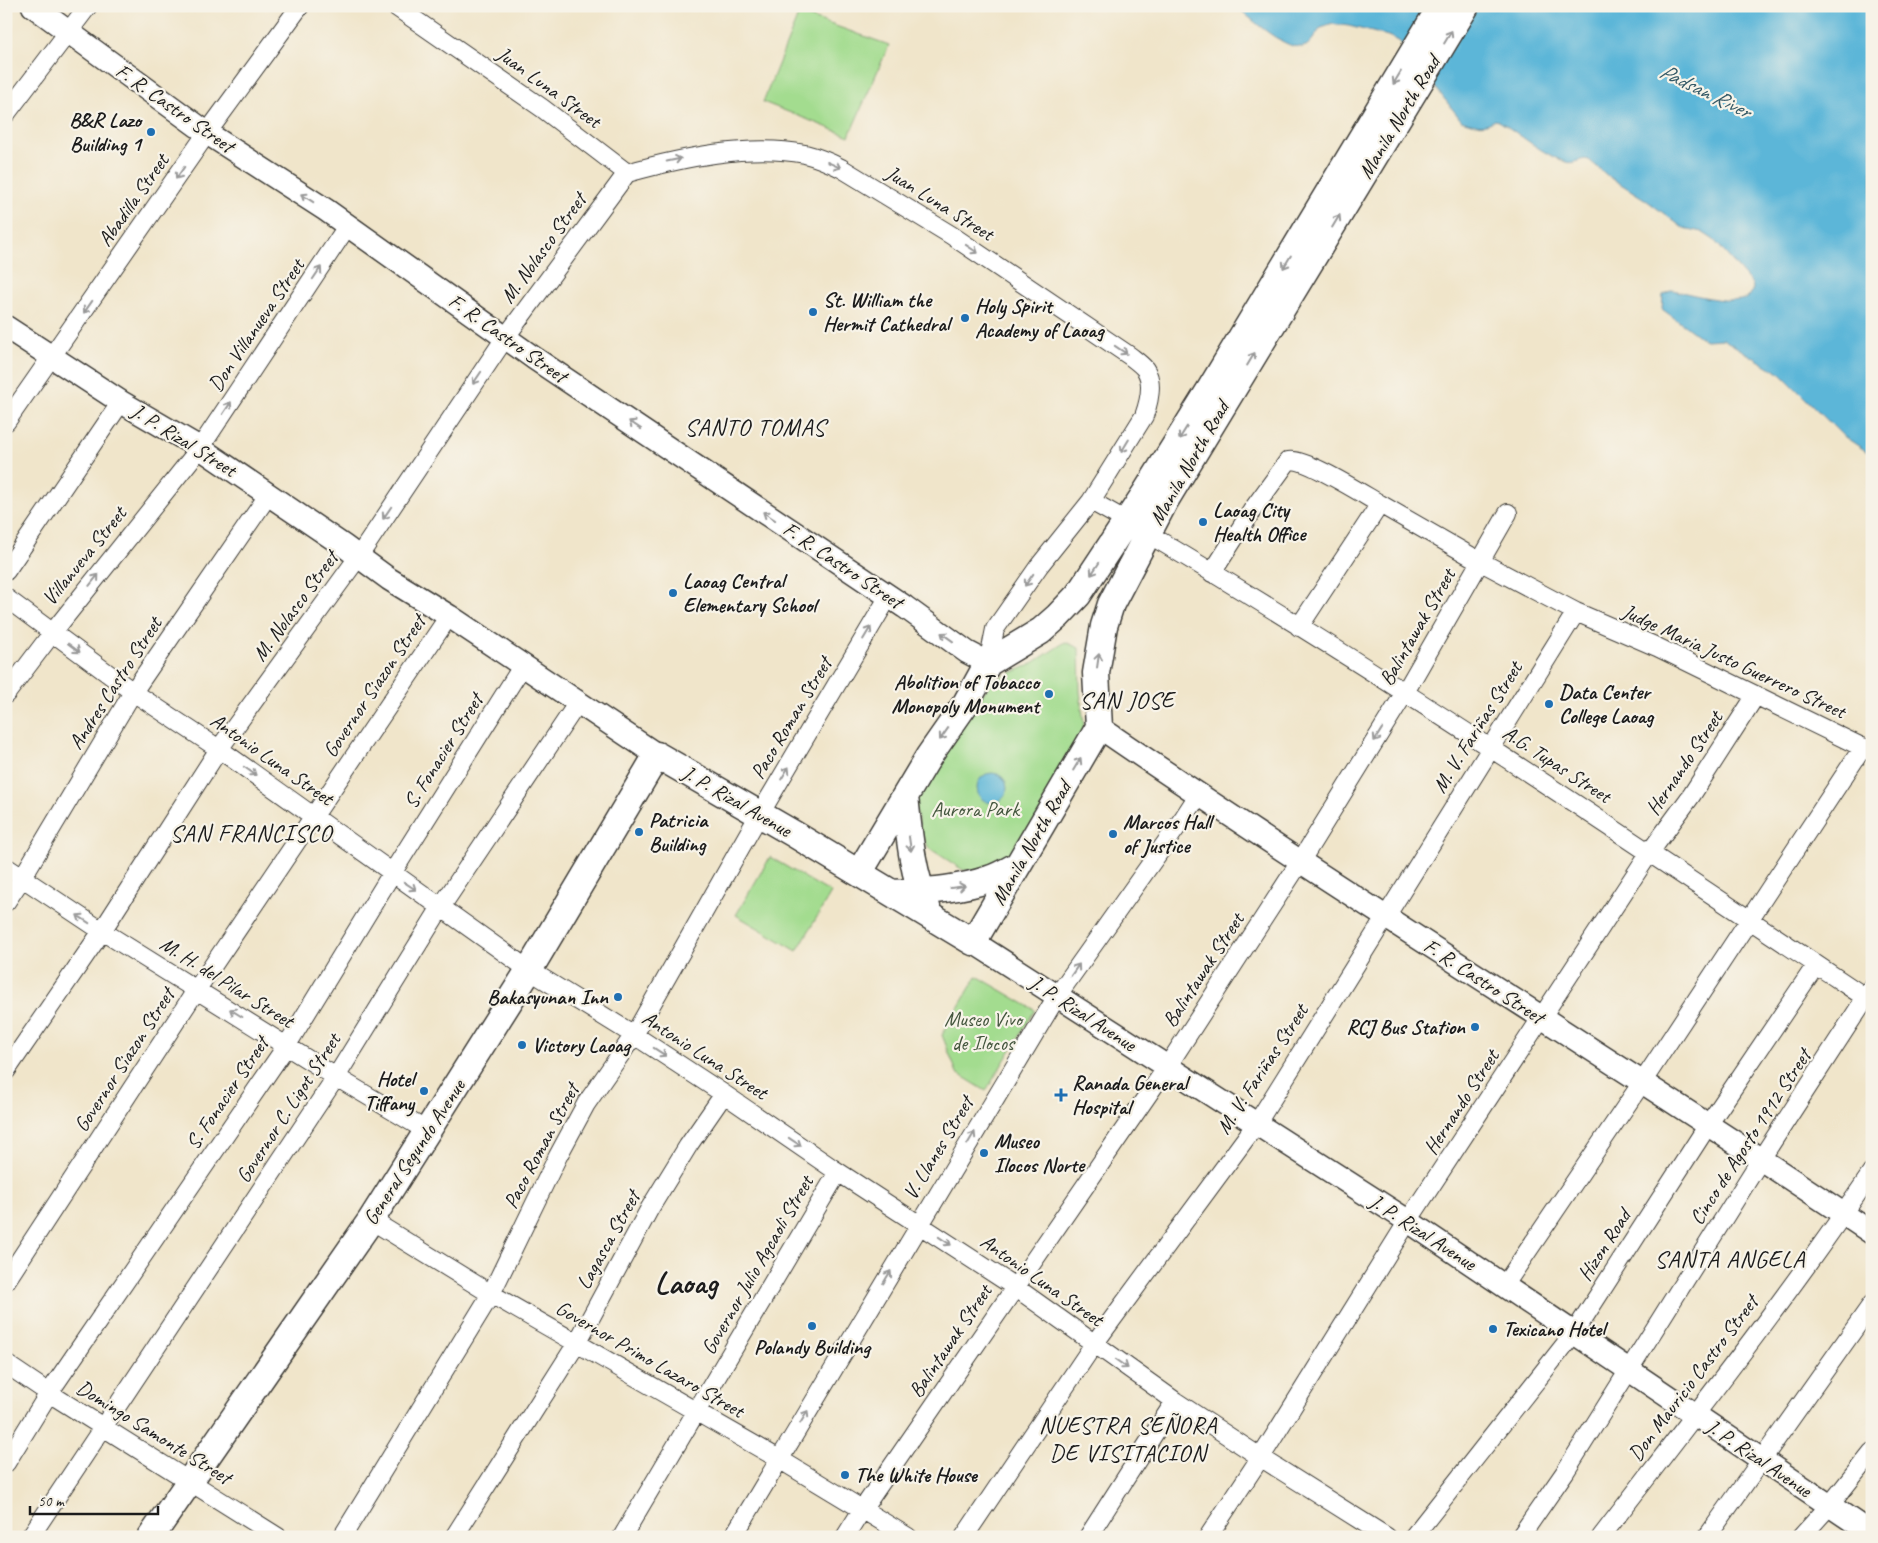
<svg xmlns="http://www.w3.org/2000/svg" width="1878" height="1543" font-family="Caveat,sans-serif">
<rect width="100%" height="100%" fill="#f7f3e8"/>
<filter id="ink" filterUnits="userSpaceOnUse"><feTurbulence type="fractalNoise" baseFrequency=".02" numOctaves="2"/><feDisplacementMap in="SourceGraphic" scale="10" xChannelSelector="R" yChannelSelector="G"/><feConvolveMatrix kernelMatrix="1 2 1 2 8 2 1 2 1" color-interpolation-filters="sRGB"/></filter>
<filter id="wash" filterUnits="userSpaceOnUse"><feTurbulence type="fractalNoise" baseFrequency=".0096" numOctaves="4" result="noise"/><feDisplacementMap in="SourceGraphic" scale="20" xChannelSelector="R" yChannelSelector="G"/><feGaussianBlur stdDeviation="1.12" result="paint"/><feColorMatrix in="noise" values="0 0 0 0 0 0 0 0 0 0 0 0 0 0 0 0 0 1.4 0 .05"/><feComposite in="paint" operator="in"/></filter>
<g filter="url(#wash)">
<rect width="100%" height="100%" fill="#f0e5ca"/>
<!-- green -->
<path fill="#a3dc8f" stroke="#607c56" d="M799 13 889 45 849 136 763 102Z
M1065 642 1079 648 1080 691 1084 725 1082 743 1013 859 977 871 963 870 929 848 922 836 915 807 918 791 989 685 1003 676 1030 665Z
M770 857 831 893 797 951 736 915Z
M977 976 1035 1010 986 1091 957 1073 942 1035Z"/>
<!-- water -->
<path fill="#5bb6d8" stroke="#3c697a" d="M1236 6H1872V455L1842 435 1781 374 1723 339 1706 340 1700 337 1662 309 1663 295 1672 290C1688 293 1733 306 1747 298 1751 295 1752 292 1753 288L1752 284 1714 240 1702 232 1683 228 1646 200 1608 176 1589 160C1581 157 1574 165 1566 162 1542 154 1521 135 1499 121L1495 120C1482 128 1475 124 1461 120L1399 41 1388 36 1349 26 1333 24 1321 28C1316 34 1312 42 1306 46 1288 54 1249 17 1236 6Z
M977 788a15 15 0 1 1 30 0a15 15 0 1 1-30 0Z"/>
</g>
<g filter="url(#ink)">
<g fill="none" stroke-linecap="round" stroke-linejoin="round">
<!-- minor casing -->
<g stroke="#3c3a36" stroke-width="20">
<path id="minor" d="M395 6 542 108 627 173
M6 114 88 6
M627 173C681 158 749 143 805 154 817 157 829 162 841 168L951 235 1130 356C1135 360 1141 364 1145 369 1154 382 1149 402 1144 416L1091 501 1039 566 995 629 988 663
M6 422 207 133 300 6
M1091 501 1123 519
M1160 541C1403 686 1637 844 1872 1002
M6 571 121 402
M1212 573 1253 509 1288 461C1303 456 1364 495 1380 504
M6 598 133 692 219 749 529 970 634 1035 724 1094 832 1168 1015 1287 1175 1401 1260 1457 1387 1537
M1299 627 1380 504 1481 562 1576 612 1657 647 1872 752
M6 694 53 632 200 448 348 225
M6 867 102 931 336 1077 427 1131
M6 902 22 878 133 692 269 494
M6 1071 102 931 219 749 359 556 505 338 627 173
M371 1220 491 1294 779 1459 908 1537
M6 1281 197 989 449 616
M1504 1286 1645 1078 1863 747
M6 1364 49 1393 278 1537
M6 1463 49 1393 287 1045 389 878 523 665
M30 1537 336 1077 441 907 579 701
M342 1537 491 1294 558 1156 586 1104 634 1035 751 829 889 596
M454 1537 577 1343 650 1208 688 1146 724 1094
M622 1537 838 1172
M733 1537 1057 996 1184 817 1199 794
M845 1537 862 1510 1167 1067 1300 862 1404 694 1508 513
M964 1537 1094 1344 1257 1123 1576 612
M1088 1537 1175 1401
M1208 1537 1268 1446 1408 1221 1650 852 1691 796 1756 695
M1413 1537 1574 1333 1708 1125 1816 965
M1520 1537 1565 1472 1761 1159 1872 988
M1601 1537C1693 1417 1788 1297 1872 1172
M1707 1537 1872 1304
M1801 1537 1830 1505 1872 1452"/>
</g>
<!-- major casing -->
<g stroke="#3c3a36" stroke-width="25">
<path id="major" d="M33 6 207 133 326 210 534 358 905 607 967 652 988 663
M6 327 121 402 200 448 344 546 389 579 449 616 657 755
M1099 727C1353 901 1616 1061 1872 1233
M973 942 1408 1221 1872 1534"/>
</g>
<!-- highway casing -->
<g stroke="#3c3a36" stroke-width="29">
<path id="highway" d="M905 796C909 834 912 872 927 907
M859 873 929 756 966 703 988 663 1041 631 1058 616 1078 595 1146 492 1209 391 1441 6
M892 893C924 891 958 890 989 879 999 876 1009 870 1018 865
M151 1537 371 1220 529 970 657 755 794 834 973 942 1099 727 1096 673 1104 626 1111 604 1165 501 1466 6"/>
</g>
<!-- minor -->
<use href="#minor" stroke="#fff" stroke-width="18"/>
<!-- major -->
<use href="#major" stroke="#fff" stroke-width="22"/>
<!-- highway -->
<use href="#highway" stroke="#fff" stroke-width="26"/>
</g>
<!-- one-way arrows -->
<defs><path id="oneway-shaft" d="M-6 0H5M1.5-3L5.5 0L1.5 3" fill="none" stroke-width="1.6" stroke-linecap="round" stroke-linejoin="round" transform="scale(1.25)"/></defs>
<g stroke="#999">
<use href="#oneway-shaft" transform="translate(1448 37) rotate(-59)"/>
<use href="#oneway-shaft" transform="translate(1397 78) rotate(121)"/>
<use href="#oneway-shaft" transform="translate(674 160) rotate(-12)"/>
<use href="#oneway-shaft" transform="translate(834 165) rotate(24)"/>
<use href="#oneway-shaft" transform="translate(180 173) rotate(125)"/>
<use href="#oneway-shaft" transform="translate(307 198) rotate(-147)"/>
<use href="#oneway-shaft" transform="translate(1336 221) rotate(-59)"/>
<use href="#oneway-shaft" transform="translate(972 249) rotate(34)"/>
<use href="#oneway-shaft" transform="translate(1287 262) rotate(121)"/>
<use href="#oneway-shaft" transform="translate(317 273) rotate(-56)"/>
<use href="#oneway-shaft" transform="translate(88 307) rotate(125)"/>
<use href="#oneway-shaft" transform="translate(1121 350) rotate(34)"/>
<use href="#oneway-shaft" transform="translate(1251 359) rotate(-59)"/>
<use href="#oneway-shaft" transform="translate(477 378) rotate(124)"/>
<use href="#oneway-shaft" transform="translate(227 408) rotate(-56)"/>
<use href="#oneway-shaft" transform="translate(635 425) rotate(-146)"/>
<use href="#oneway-shaft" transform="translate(1183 433) rotate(122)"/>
<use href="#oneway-shaft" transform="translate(1125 446) rotate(121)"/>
<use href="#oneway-shaft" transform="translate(387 513) rotate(124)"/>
<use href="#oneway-shaft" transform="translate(769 516) rotate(-146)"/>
<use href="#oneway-shaft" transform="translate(1095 569) rotate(124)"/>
<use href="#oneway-shaft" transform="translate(94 580) rotate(-51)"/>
<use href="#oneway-shaft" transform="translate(1029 580) rotate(125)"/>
<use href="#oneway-shaft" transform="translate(867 633) rotate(-59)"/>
<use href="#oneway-shaft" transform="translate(947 637) rotate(-144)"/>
<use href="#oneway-shaft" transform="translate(74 648) rotate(37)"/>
<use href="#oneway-shaft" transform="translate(1098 661) rotate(-82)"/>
<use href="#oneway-shaft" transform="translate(944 734) rotate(125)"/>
<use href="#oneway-shaft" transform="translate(1378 735) rotate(122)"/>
<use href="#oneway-shaft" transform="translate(1077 764) rotate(-59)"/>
<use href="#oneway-shaft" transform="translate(250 771) rotate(35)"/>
<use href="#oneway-shaft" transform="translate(785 773) rotate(-59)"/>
<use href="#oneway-shaft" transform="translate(910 844) rotate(82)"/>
<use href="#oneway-shaft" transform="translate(410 886) rotate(34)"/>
<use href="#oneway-shaft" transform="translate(958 887) rotate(-8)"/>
<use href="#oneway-shaft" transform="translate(83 919) rotate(-147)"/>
<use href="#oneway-shaft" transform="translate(1075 970) rotate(-55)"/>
<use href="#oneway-shaft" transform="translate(236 1013) rotate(-148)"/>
<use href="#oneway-shaft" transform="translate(660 1052) rotate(33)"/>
<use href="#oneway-shaft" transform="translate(971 1138) rotate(-59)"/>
<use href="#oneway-shaft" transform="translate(795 1142) rotate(34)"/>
<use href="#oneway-shaft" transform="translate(945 1241) rotate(34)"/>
<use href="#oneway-shaft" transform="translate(887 1277) rotate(-59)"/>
<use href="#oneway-shaft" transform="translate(1122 1364) rotate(35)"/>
<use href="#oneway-shaft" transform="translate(804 1417) rotate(-59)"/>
</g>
</g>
<!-- markers -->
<g fill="#1f6fb2" stroke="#f7f3e8" stroke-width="2">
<circle cx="151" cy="132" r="5"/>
<circle cx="813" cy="312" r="5"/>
<circle cx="965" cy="318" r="5"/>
<circle cx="1203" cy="522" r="5"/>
<circle cx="673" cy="593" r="5"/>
<circle cx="1049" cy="694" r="5"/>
<circle cx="1549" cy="704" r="5"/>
<circle cx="639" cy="832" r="5"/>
<circle cx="1113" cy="834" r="5"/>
<circle cx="618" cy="997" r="5"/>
<circle cx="1475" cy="1027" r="5"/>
<circle cx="522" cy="1045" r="5"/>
<circle cx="424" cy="1091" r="5"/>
<path d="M1058.5 1087.5h5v5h5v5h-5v5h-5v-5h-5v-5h5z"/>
<circle cx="984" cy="1153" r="5"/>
<circle cx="812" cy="1326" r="5"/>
<circle cx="1493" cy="1329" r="5"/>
<circle cx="845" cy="1475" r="5"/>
</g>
<g text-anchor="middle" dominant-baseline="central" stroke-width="4.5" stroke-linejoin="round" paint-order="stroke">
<!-- street labels -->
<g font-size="21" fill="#1c1c1c" stroke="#f7f3e8">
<text transform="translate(549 87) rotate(36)">Juan Luna Street</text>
<text transform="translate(175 108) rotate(35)">F. R. Castro Street</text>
<text transform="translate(1399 117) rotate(-59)">Manila North Road</text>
<text transform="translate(133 200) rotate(-55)">Abadilla Street</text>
<text transform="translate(940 203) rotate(32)">Juan Luna Street</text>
<text transform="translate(543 248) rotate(-54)">M. Nolasco Street</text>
<text transform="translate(256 325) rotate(-56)">Don Villanueva Street</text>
<text transform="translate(508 338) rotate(35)">F. R. Castro Street</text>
<text transform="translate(184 440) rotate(32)">J. P. Rizal Street</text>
<text transform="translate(1189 463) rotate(-60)">Manila North Road</text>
<text transform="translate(84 556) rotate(-51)">Villanueva Street</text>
<text transform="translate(843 565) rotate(34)">F. R. Castro Street</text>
<text transform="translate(295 606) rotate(-54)">M. Nolasco Street</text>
<text transform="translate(1417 627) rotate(-60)">Balintawak Street</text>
<text transform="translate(1734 661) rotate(25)">Judge Maria Justo Guerrero Street</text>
<text transform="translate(115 683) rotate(-57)">Andres Castro Street</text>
<text transform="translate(374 686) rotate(-56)">Governor Siazon Street</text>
<text transform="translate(791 718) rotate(-59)">Paco Roman Street</text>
<text transform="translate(1477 727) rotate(-58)">M. V. Fariñas Street</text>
<text transform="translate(443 751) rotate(-58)">S. Fonacier Street</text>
<text transform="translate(272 759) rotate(35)">Antonio Luna Street</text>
<text transform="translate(1684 763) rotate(-56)">Hernando Street</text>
<text transform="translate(1557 764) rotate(33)">A.G. Tupas Street</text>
<text transform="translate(737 801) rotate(30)">J. P. Rizal Avenue</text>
<text transform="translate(1031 843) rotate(-60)">Manila North Road</text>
<text transform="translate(1203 970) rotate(-57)">Balintawak Street</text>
<text transform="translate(1484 981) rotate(33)">F. R. Castro Street</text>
<text transform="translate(227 982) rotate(32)">M. H. del Pilar Street</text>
<text transform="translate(1083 1013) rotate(33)">J. P. Rizal Avenue</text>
<text transform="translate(705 1055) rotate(33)">Antonio Luna Street</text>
<text transform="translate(124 1060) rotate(-57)">Governor Siazon Street</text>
<text transform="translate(1262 1069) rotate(-57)">M. V. Fariñas Street</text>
<text transform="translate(227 1093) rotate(-56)">S. Fonacier Street</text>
<text transform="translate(1461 1102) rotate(-57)">Hernando Street</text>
<text transform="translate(288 1108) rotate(-57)">Governor C. Ligot Street</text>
<text transform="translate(1750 1137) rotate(-57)">Cinco de Agosto 1912 Street</text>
<text transform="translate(541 1146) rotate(-62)">Paco Roman Street</text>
<text transform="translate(938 1148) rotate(-59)">V. Llanes Street</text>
<text transform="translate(414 1152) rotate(-57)">General Segundo Avenue</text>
<text transform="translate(1423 1232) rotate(33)">J. P. Rizal Avenue</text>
<text transform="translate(608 1240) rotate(-61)">Lagasca Street</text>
<text transform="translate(1604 1245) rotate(-57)">Hizon Road</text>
<text transform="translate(757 1265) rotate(-60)">Governor Julio Agcaoli Street</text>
<text transform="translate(1042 1280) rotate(35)">Antonio Luna Street</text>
<text transform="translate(950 1341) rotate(-56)">Balintawak Street</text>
<text transform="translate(650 1359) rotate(30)">Governor Primo Lazaro Street</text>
<text transform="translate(1693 1378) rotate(-53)">Don Mauricio Castro Street</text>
<text transform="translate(154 1432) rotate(32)">Domingo Samonte Street</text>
<text transform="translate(1759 1458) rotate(34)">J. P. Rizal Avenue</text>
</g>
<!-- poi labels -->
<g font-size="21" font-weight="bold" fill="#1c1c1c" stroke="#f7f3e8" text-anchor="start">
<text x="141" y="120" text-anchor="end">B&amp;R Lazo<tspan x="141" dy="24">Building 1</tspan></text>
<text x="823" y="300">St. William the<tspan x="823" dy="24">Hermit Cathedral</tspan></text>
<text x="975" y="306">Holy Spirit<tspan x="975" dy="24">Academy of Laoag</tspan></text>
<text x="1213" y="510">Laoag City<tspan x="1213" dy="24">Health Office</tspan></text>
<text x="683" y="581">Laoag Central<tspan x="683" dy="24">Elementary School</tspan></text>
<text x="1039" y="682" text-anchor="end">Abolition of Tobacco<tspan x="1039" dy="24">Monopoly Monument</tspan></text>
<text x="1559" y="692">Data Center<tspan x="1559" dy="24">College Laoag</tspan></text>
<text x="649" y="820">Patricia<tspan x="649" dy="24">Building</tspan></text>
<text x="1123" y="822">Marcos Hall<tspan x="1123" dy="24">of Justice</tspan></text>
<text x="608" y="997" text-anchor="end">Bakasyunan Inn</text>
<text x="1465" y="1027" text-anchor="end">RCJ Bus Station</text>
<text x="532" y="1045">Victory Laoag</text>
<text x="414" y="1079" text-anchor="end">Hotel<tspan x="414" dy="24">Tiffany</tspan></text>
<text x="1072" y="1083">Ranada General<tspan x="1072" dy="24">Hospital</tspan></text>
<text x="994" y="1141">Museo<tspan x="994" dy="24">Ilocos Norte</tspan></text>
<text x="1503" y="1329">Texicano Hotel</text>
<text x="812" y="1347" text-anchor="middle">Polandy Building</text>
<text x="855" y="1475">The White House</text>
</g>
<!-- park labels -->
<g font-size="21" fill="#44563e" stroke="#f7f3e8">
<text x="975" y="809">Aurora Park</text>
<text x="983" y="1019">Museo Vivo<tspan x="983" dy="24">de Ilocos</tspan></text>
</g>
<!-- water labels -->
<g font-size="22" font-style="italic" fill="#355a67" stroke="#f7f3e8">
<text transform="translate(1705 91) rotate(26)">Padsan River</text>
</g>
<!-- quarter labels -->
<g font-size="24" letter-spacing="1" fill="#1c1c1c" stroke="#f7f3e8">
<text x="755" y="427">SANTO TOMAS</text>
<text x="1127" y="700">SAN JOSE</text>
<text x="251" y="833">SAN FRANCISCO</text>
<text x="1730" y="1259">SANTA ANGELA</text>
<text x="1128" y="1425">NUESTRA SEÑORA<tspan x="1128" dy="28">DE VISITACION</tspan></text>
</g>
<!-- town labels -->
<g font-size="31" font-weight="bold" fill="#1c1c1c" stroke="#f7f3e8">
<text x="686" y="1282">Laoag</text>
</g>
</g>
<!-- margin -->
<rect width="1878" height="1543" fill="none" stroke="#f7f3e8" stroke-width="25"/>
<!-- scale -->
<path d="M30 1506v8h128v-8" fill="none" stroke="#1c1c1c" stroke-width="2.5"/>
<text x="38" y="1506" font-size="15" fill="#1c1c1c" stroke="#f7f3e8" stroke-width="4" paint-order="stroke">50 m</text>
</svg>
